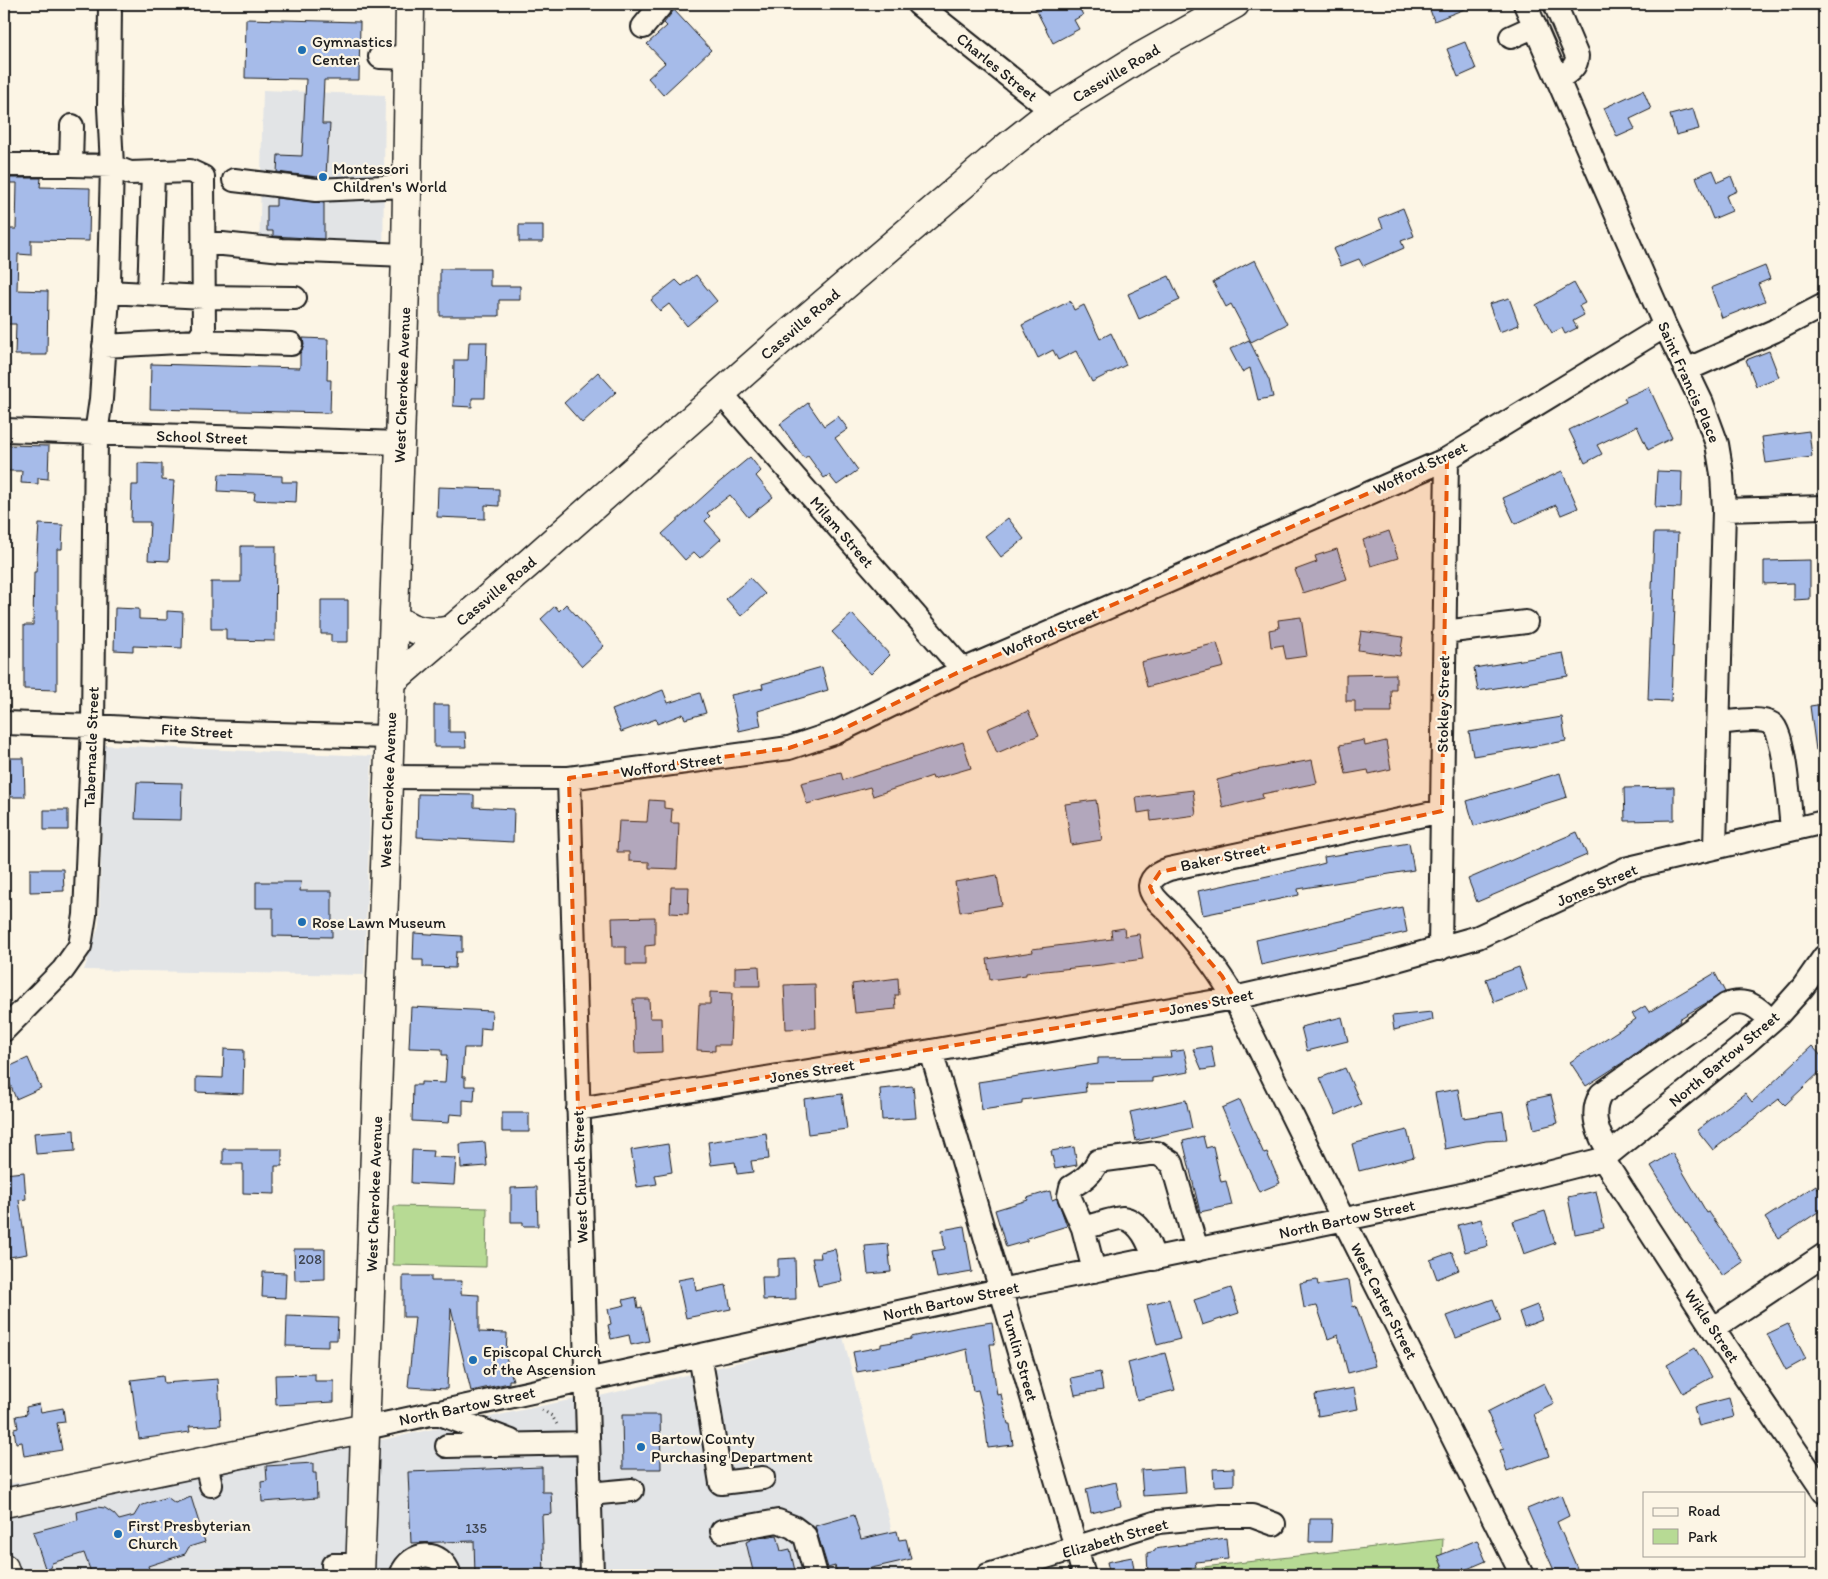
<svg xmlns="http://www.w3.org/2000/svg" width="1828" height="1579" font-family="Itim,sans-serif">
<rect width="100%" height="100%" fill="#fcf5e5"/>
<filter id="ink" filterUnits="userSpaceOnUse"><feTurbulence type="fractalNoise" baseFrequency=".02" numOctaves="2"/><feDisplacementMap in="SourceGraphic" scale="10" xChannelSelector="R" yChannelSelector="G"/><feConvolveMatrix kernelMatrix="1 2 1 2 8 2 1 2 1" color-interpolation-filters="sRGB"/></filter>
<g filter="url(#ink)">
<!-- built -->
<path fill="#e2e4e6" d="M263 90 385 95 383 263 259 259Z
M104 745 372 756 364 975 84 970 99 925Z
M843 1337 903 1575H4V1484L342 1447 386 1439 565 1401 600 1396Z"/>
<!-- green -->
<path fill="#b7da94" stroke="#6a7b58" d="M394 1206 487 1208 486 1267 393 1265Z
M1443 1539 1441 1575H1135Z"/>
<!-- building -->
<path fill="#a6bbe9" stroke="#1c1c1c" d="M1033 4H1077L1083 15 1074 20 1079 29 1053 43Z
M1428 4H1475V5L1434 21Z
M674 10 711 50 663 95 648 78 665 63 647 44 667 26 664 23Z
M246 19 360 22 359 80H324L322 124H330L329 139H328L326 176 317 177 277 172 278 155 302 156 306 79 245 78Z
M1465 42 1476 69 1458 77 1447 49Z
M1643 90 1651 109 1630 119 1635 129 1617 137 1604 108Z
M1693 109 1699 129 1676 135 1670 115Z
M1713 170 1718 182 1731 176 1737 191 1726 196 1732 211 1713 219 1696 177Z
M5 178H41L40 187 90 188 89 241 31 240V255L18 254 17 290 48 291 47 355H15L16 324H4V238H6V229H16L17 183H5Z
M276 198 324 203V239L273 236V231H267V206H276Z
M1403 208 1414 236 1401 241 1404 248 1363 266 1359 259 1341 266 1333 249 1383 228 1379 218Z
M519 225H543V242H519Z
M1255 260 1287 324 1251 342 1231 304 1226 307 1213 282Z
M1765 266 1770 279 1758 284 1765 301 1722 318 1711 288Z
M440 269H490V286H520V300H499V316H440Z
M696 275 717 301 687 326 669 304 660 311 651 300 676 280 682 286Z
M1169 276 1180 300 1139 319 1128 294Z
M1574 283 1585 303 1579 306 1584 315 1573 321 1577 328 1565 334 1562 328 1552 333 1536 305Z
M1509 298 1519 325 1499 332 1489 304Z
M1070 301 1074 310 1084 305 1100 339 1111 333 1126 365 1092 382 1076 351 1058 360 1053 350 1038 358 1022 325Z
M303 338 328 339 327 380H331L330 413 150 409 151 364 300 368V353L304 345Z
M1249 340 1269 380 1273 397 1258 400 1250 368 1242 372 1230 349Z
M469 342H487L485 398H472V407L453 406 454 360H468Z
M1769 351 1779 377 1756 386 1746 360Z
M598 372 616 392 582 423 564 403Z
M1649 387 1672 438 1648 450 1637 426 1597 445 1602 454 1585 463 1569 430 1626 402 1624 398Z
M808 403 824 426 838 416 848 429 835 438 858 470 837 485 829 475 824 478 808 456 804 458 780 424Z
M1809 431 1812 457 1766 463 1762 437Z
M7 445 49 446 48 479 38 478V484L21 483 22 471H6Z
M750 457 761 471 756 476 773 497 748 517 730 495 707 513 710 516 705 521 721 539 700 558 694 552 685 560 662 534 716 485Z
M138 463 162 464V480L174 481 169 561 148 560 150 522H131L132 485H138Z
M1562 471 1578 508 1561 515 1556 505 1515 524 1503 498Z
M1657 471 1682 472 1681 508 1655 507Z
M219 474 282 476V482H297L296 502 254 500 255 493 218 491Z
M438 487 499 489V506L485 505V519L437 517Z
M1008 518 1024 539 1001 557 985 536Z
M39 524 63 525 62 549H57V690L24 689V625H33L34 572H36Z
M1389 531 1398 558 1371 566 1363 540Z
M1654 533H1678L1671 701 1648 700Z
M241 546H276L275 641 226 640V629H211V582H241Z
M1337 549 1347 579 1303 593 1295 570 1317 562 1315 556Z
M1810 560V599L1794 600V583L1764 584V561Z
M750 578 765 594 741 616 726 599Z
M321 600H348V642H331V634H321Z
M566 604 604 646 582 666 541 619 555 606 559 611Z
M115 608 139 609V619L167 620V611L183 612 182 648 133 646V651L114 650Z
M852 614 890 655 871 674 832 632Z
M1301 617 1307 656 1286 659 1283 645 1271 647 1269 630 1279 628 1278 620Z
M1361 631 1403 637 1400 656 1358 650Z
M1217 643 1224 667 1147 687 1141 662Z
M1563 653 1568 676 1478 691 1474 668Z
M822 667 828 690 758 711 761 726 739 731 731 695 763 688 762 684Z
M1396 674V690H1391L1392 712H1355V701H1346V675Z
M663 690 668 703 700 693 706 713 685 719 683 714 657 724 656 719 621 732 612 710Z
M1824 704V750H1816L1810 706Z
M434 705H449V732H465L466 747H434Z
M1028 711 1039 735 997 753 987 729Z
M1562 717 1566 741 1473 756 1469 732Z
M1364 740 1365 746 1386 741 1391 769 1369 774 1368 770 1346 774 1340 745Z
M963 742 971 768 933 779 932 776 873 796 870 787 807 804 801 783 841 773 843 780Z
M4 758H24L25 797H4Z
M1312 760 1317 783 1262 794 1263 798 1223 808 1217 780 1256 770Z
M1560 773 1567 797 1474 826 1467 801Z
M137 782 182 783 181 820 135 819Z
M1674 787V820L1625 821 1624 788Z
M1193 790 1196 815 1151 821 1150 811 1138 813 1136 797Z
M418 794 474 795V807L514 809 513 842 417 837Z
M649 800 664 801V808L672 809 671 823H679L677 869 649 868V862L629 861V852H617L619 821 647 822Z
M1096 800 1102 840 1071 845 1065 804Z
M44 810H68V830H44Z
M1577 832 1587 855 1477 902 1468 879Z
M1409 843 1414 870 1298 889 1299 895 1203 915 1198 891 1314 866 1325 863 1324 857Z
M30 869H63L64 891 30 892Z
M997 875 1002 905 960 912 955 882Z
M256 882H301L300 891H332V937L273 936V908H256Z
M671 887H689L688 914 670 913Z
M1402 907 1407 932 1261 965 1256 940Z
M655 917V945L645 946V965H626V947H613L612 918Z
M1124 928 1125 936 1139 934 1143 959 1101 965 1026 973V975L990 980 987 959 1033 952 1032 949 1112 939 1111 930Z
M414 933 462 936V952H456L455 968 423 967V960H413Z
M759 966 760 986H735V967Z
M1519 967 1527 990 1494 1002 1486 979Z
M1715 973 1725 992 1679 1019 1680 1021 1622 1063 1586 1086 1570 1062 1636 1019 1632 1014 1645 1006 1649 1012Z
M898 978 899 995H895L896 1009 855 1013 852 984Z
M815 984 816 1028 786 1029 784 985Z
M710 992 732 993 730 1045H715V1051L697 1050 699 1004H710Z
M633 999H649L650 1018H661L662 1052 635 1053Z
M411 1007 492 1011 491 1029 481 1028 480 1048H464L462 1077H465V1086H475L474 1101 463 1100V1115L450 1114 449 1123 412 1121 413 1085H421V1082L445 1083 447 1055H442V1049L409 1048Z
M1432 1012 1433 1020 1394 1030 1392 1016Z
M1342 1017 1348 1041 1307 1051 1301 1027Z
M1211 1046 1215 1068 1202 1070 1193 1049Z
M1812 1046 1824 1059V1068L1785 1105 1779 1099 1713 1150 1697 1130 1745 1093 1752 1102Z
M224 1049 244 1050 243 1094 196 1092V1077L223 1078Z
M1184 1050 1189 1072 1152 1078V1082L1085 1083 1086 1092 1022 1100V1104L982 1110 978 1082 1098 1064V1058L1171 1057 1170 1052Z
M28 1058 41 1088 16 1099 4 1069Z
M1345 1068 1361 1104 1336 1115 1320 1078Z
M913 1086 916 1118 882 1120 880 1089Z
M1458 1089 1463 1118 1503 1112 1507 1140 1486 1141 1445 1149 1435 1093Z
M842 1094 847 1129 808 1134 804 1099Z
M1551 1095 1558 1123 1534 1129 1528 1100Z
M1186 1100 1192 1128 1136 1141 1130 1112Z
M1240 1100 1264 1154 1267 1153 1280 1183 1259 1192 1222 1108Z
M502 1113H529V1132H502Z
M74 1130 75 1151 36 1154 34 1133Z
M1407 1130 1414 1157 1359 1171 1352 1144Z
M766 1133 769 1159 751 1161 753 1172 737 1174 735 1162 711 1165 708 1142Z
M1203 1136 1206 1148 1213 1146 1221 1182 1226 1181 1232 1205 1200 1212 1183 1141Z
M485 1142 487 1166 461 1168 460 1144Z
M668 1144 672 1172 655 1175 657 1184 637 1187 631 1150Z
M1074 1147 1077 1165 1055 1169 1051 1151Z
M223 1149H282V1166H275V1194L243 1193V1164H223Z
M412 1150 433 1151 432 1157 456 1158 454 1185 411 1183Z
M1672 1153 1707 1213 1709 1212 1743 1262 1723 1276 1676 1207 1651 1166Z
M24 1172 26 1199 19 1200 27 1254 4 1258V1174Z
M1816 1185 1824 1198V1208L1779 1238 1765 1218Z
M537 1187 538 1226H523V1222H511V1188Z
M1050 1191 1052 1200 1057 1198 1067 1226 1027 1238V1241L1006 1247 995 1210 1028 1200 1027 1198Z
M1596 1191 1604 1228 1575 1234 1568 1197Z
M1545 1211 1555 1243 1524 1254 1513 1221Z
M1481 1219 1488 1246 1465 1252 1458 1225Z
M964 1226 972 1272 937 1278 932 1251 945 1249 942 1230Z
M888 1244 891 1272 868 1274 865 1246Z
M294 1249H325V1279L295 1280Z
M835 1249 842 1281 818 1286 812 1258H821L820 1252Z
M1452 1252 1459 1270 1437 1279 1430 1260Z
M795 1258 796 1299 763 1300 762 1277H778V1259Z
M263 1272 286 1273 285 1298 262 1297Z
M403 1276H431V1281H462L461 1294 479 1295V1332L507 1333 506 1357 513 1380H509V1383L471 1391 451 1308 447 1389 408 1387 415 1317H403Z
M694 1277 696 1291 726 1285 731 1309 686 1318 678 1280Z
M1317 1280 1318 1285 1349 1280 1353 1307 1356 1306 1369 1343 1375 1366 1348 1373 1338 1335 1328 1339 1317 1306 1304 1308 1300 1283Z
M1231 1288 1239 1313 1202 1325 1194 1300Z
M636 1297 638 1308 642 1307 649 1341 631 1345 629 1335 611 1339 608 1325 611 1324 608 1309 625 1305 623 1300Z
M1169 1299 1180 1339 1157 1345 1147 1305Z
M1493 1299 1501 1321 1456 1338 1447 1316Z
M1537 1305 1542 1320 1524 1327 1519 1312Z
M287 1316 338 1318 337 1340H328V1347L286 1346Z
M992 1322 995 1344H990L997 1395 1001 1394 1008 1424H1010L1013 1445 988 1448 984 1414 978 1390 973 1391 967 1349 934 1358 857 1372 853 1352 881 1347V1344L911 1339V1337L959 1327Z
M1788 1324 1806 1359 1786 1370 1767 1334Z
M1695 1348 1712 1377 1683 1393 1667 1365Z
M1165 1353 1175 1390 1137 1400 1128 1363Z
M1100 1372 1103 1390 1075 1395 1071 1378Z
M315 1374V1381H334V1402L276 1405 275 1375Z
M163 1376 164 1383 218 1379 221 1425 189 1427 190 1432 139 1439 131 1380Z
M1544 1383 1554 1404 1534 1414 1549 1456 1507 1471 1500 1450 1504 1449 1487 1412Z
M1354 1388 1358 1409 1318 1416 1315 1395Z
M1729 1398 1734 1417 1699 1426 1694 1407Z
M39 1404 41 1412 63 1408 65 1422 57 1423 62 1450 24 1456 22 1442 16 1443 14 1429 18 1428 16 1416 27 1414 26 1407Z
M622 1415H660L661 1469H623Z
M313 1463V1473H316L317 1498 262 1502 261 1482 267 1481 266 1466Z
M542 1467V1492H551L552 1514 542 1515 544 1575H475L474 1541 411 1543 408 1472Z
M1184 1467 1186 1493 1143 1496 1141 1470Z
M1234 1468V1485L1214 1486 1213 1469Z
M1116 1482 1121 1506 1091 1513 1086 1489Z
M1561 1495 1569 1516 1557 1522 1577 1568 1561 1575H1556L1527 1509Z
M167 1497 175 1503 191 1497 205 1542 189 1547 185 1554 148 1566 151 1575H92L84 1553 52 1563 47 1574 33 1532 78 1520 77 1512 97 1507 105 1508 114 1514 119 1520 134 1516 140 1506Z
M854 1515 861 1539 897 1531 899 1540 906 1539 911 1559 863 1570 864 1573 856 1575H838L835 1566 828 1568 815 1526Z
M1310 1519H1332L1331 1542H1309Z
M777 1535 781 1551 790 1549 796 1575H754L746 1542 752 1539Z
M1226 1538 1228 1559 1195 1562 1196 1567 1148 1575 1147 1553 1155 1551V1549Z
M1477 1540 1486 1561 1453 1575H1446L1438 1556Z
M1132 1557 1135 1575H1110L1107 1562Z"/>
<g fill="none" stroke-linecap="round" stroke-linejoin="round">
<!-- minor casing -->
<g stroke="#1c1c1c" stroke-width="26">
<path id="minor" d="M918 4 1041 102 1050 113
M1525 4 1665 326 1702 403 1717 444 1722 474 1724 510 1715 847
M1555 4 1577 56C1577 68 1567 73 1558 79
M643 27 662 4
M1511 37 1535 26
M380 57 409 58
M72 126 71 165 112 166 130 173 190 171 203 177 204 331 197 341 104 346
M4 165H71
M234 180 316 190 407 186
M203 242 282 250 406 255
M108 292 204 297 295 298
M149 294 153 173
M197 341 291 344
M1686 370 1774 331 1824 305
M721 393 963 670
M4 430 400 443
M1724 510 1824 507
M1444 632 1526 622
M4 723 93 726 200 732 389 737
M1718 723C1732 722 1760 716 1772 724 1785 732 1790 812 1792 829
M388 777 569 778 789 748 837 732 963 670 1176 578 1447 459 1665 326
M569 778 592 1575
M1442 811 1169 869C1161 872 1151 876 1150 886 1150 896 1162 905 1168 911 1193 938 1216 966 1234 998L1343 1219 1522 1575
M1440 949 1447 459
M4 1030 63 970 80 946 85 915 93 726 96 434 101 399 109 282 112 166 109 107 110 4
M931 1051 1084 1575
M578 1109 931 1051 1234 998 1372 967 1478 937 1625 869 1824 822
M1610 1152C1598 1136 1589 1113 1601 1094L1726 1005C1746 997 1758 1007 1771 1021
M1603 1159 1713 1329 1824 1492
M1083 1228 1094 1271
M1154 1259C1150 1244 1140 1220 1122 1218 1114 1218 1092 1226 1083 1228L1069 1196 1071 1187C1083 1180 1092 1174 1098 1161L1157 1153 1172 1163 1197 1250
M1713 1329 1824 1255
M700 1356C708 1399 714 1441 721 1483L763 1478
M435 1412 511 1441
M366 1428 1000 1290 1457 1196 1603 1159 1745 1044 1778 1015 1803 987 1824 957
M447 1446 588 1443
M205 1460 211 1485
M589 1494 632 1490
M722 1531 778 1521 793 1527 805 1536 816 1575
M333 1565H361
M401 1575C411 1550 441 1548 450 1575
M988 1575 1158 1522 1221 1516H1252L1274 1524"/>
</g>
<!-- major casing -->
<g stroke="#1c1c1c" stroke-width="31">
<path id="major" d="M394 617C410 631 429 635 450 630
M392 681 530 562 780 341 1007 147 1050 113 1142 56 1235 4
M4 1503 366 1428
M4 1568 6 1575
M360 1575 400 443 406 255 410 4"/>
</g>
<!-- path -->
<path stroke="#1c1c1c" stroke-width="3" stroke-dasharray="1 4" stroke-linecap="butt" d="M542 1410 552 1416 558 1426"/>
<!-- minor -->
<use href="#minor" stroke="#fcf5e5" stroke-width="22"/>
<!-- major -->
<use href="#major" stroke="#fcf5e5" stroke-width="28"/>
</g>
</g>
<!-- marked area -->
<path fill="#e8590c" fill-opacity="0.2" stroke="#e8590c" stroke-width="4" stroke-dasharray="10 6" stroke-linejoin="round" d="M1447 459 1442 811 1160 872 1150 887 1154 896 1222 976 1234 998 578 1109 569 778 789 748 837 732 963 670Z"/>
<!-- markers -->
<g fill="#1f6fb2" stroke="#fcf5e5" stroke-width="2">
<circle cx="302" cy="50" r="5"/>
<circle cx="323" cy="177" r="5"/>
<circle cx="302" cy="922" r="5"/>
<circle cx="473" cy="1360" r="5"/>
<circle cx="641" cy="1447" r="5"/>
<circle cx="118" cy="1534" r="5"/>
</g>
<g text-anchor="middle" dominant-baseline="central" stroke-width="4.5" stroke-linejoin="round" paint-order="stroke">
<!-- number labels -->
<g font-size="14" fill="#3e444f">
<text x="310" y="1259">208</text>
<text x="476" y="1528">135</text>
</g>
<!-- poi labels -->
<g font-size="16" fill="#1c1c1c" stroke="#fcf5e5" text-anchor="start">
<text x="312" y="41">Gymnastics<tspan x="312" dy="18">Center</tspan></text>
<text x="333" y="168">Montessori<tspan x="333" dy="18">Children's World</tspan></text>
<text x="312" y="922">Rose Lawn Museum</text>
<text x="483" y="1351">Episcopal Church<tspan x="483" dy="18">of the Ascension</tspan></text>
<text x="651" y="1438">Bartow County<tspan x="651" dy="18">Purchasing Department</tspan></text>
<text x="128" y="1525">First Presbyterian<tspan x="128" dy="18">Church</tspan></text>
</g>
<!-- street labels -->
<g font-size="16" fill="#1c1c1c" stroke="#fcf5e5">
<text transform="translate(997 67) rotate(39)">Charles Street</text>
<text transform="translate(1116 73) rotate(-31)">Cassville Road</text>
<text transform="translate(800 324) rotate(-41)">Cassville Road</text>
<text transform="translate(1689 382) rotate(66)">Saint Francis Place</text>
<text transform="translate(402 385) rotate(-88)">West Cherokee Avenue</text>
<text transform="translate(202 437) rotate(2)">School Street</text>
<text transform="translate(1420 468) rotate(-26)">Wofford Street</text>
<text transform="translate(842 532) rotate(49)">Milam Street</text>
<text transform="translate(496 591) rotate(-40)">Cassville Road</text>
<text transform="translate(1050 632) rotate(-23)">Wofford Street</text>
<text transform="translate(1443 704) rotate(-89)">Stokley Street</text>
<text transform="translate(197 731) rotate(3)">Fite Street</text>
<text transform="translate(91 747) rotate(-88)">Tabernacle Street</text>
<text transform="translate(671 765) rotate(-8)">Wofford Street</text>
<text transform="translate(388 790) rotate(-88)">West Cherokee Avenue</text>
<text transform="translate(1223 857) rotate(-12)">Baker Street</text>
<text transform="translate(1597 885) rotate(-23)">Jones Street</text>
<text transform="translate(1211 1002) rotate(-11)">Jones Street</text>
<text transform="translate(1724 1059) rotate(-40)">North Bartow Street</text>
<text transform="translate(812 1071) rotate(-9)">Jones Street</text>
<text transform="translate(580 1177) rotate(-92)">West Church Street</text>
<text transform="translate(374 1194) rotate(-88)">West Cherokee Avenue</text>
<text transform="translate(1347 1219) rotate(-12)">North Bartow Street</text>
<text transform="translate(951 1301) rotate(-12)">North Bartow Street</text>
<text transform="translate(1384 1301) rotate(63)">West Carter Street</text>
<text transform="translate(1712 1326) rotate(56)">Wikle Street</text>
<text transform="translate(1020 1356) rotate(74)">Tumlin Street</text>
<text transform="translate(467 1406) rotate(-12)">North Bartow Street</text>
<text transform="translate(1115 1538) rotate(-16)">Elizabeth Street</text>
</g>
</g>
<!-- margin -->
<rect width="1828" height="1579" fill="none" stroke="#fcf5e5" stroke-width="20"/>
<rect x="10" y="10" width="1808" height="1559" fill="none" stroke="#1c1c1c" stroke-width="2" filter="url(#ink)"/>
<!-- legend -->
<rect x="1643" y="1492" width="162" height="65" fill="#fcf5e5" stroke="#a29e95"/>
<rect x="1653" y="1508" width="25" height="8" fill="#fcf5e5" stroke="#a29e95"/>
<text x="1688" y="1516" font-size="15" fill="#1c1c1c">Road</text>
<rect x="1653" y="1529" width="25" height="15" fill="#b7da94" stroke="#a29e95"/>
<text x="1688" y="1542" font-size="15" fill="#1c1c1c">Park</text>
</svg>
